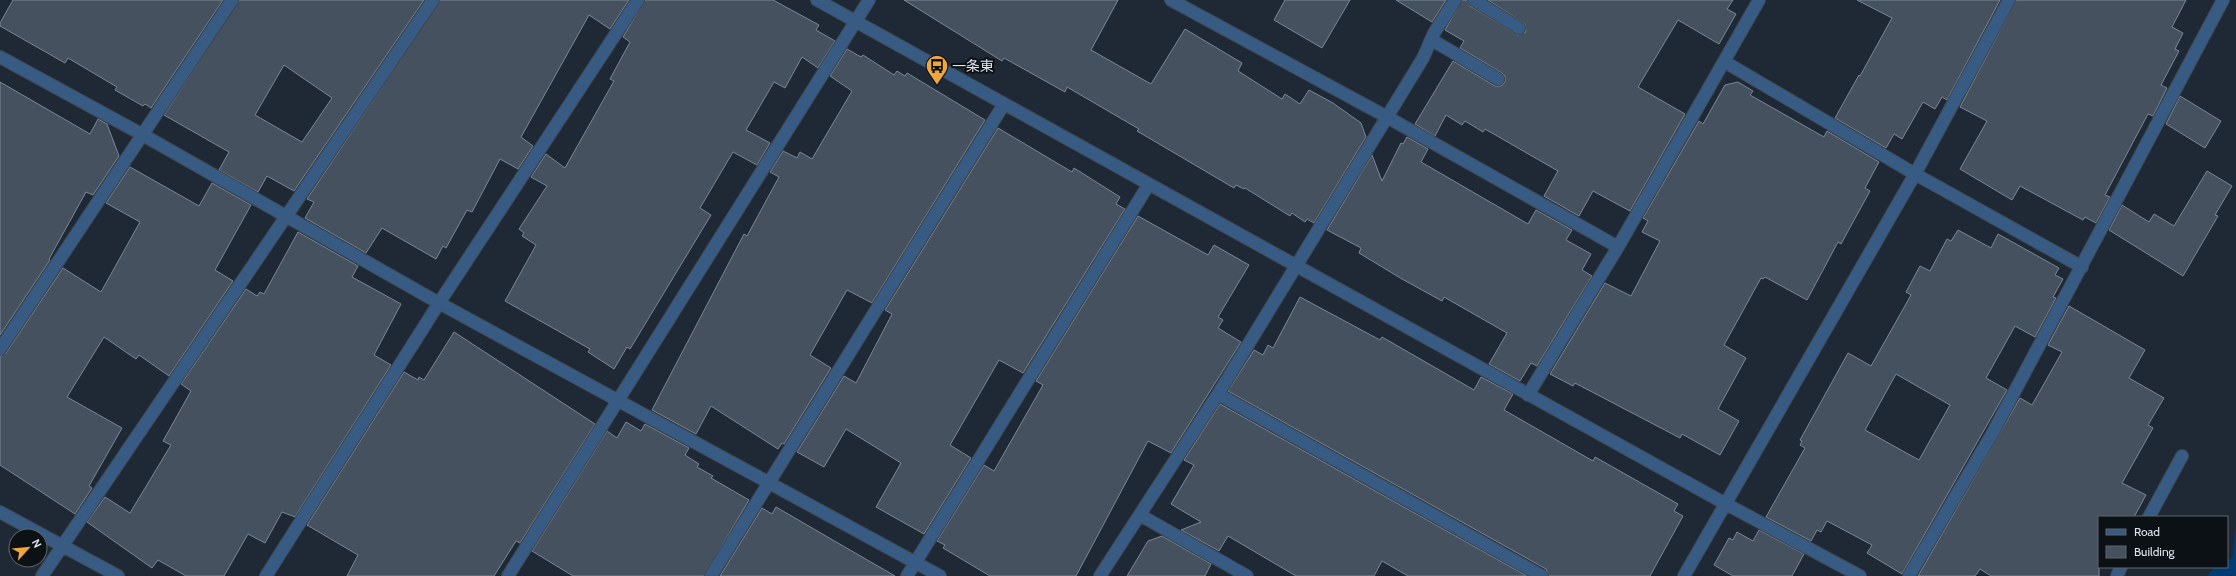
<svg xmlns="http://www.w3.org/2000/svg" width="2236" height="576" font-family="Cabin,'Noto Sans JP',sans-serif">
<rect width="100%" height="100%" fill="#1e2935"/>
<!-- green -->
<path fill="#003b72" d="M2236 523V576H2207L2215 567H2227V560L2232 558Z"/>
<!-- building -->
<path fill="#45515f" stroke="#7a8796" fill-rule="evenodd" d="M13 0H223L151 108 145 104 143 106 115 90 117 87 68 58 65 63 0 26V23Z
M239 0H424L294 191 267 176 258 192 219 170 229 152 164 115ZM284 65 332 98 302 142 255 115Z
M440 0H629L610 29 589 15 521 137 533 146 518 169 500 159 472 212 467 210 446 248 443 246 436 259 382 228 366 253 305 218 314 202 307 199Z
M645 0H773L819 25 816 30 835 41 818 68 802 57 785 88 774 82 746 130 770 143 757 165 733 152 700 208 711 215 630 349 627 347 614 369 588 352 590 349 505 301 536 245 522 236 524 233 519 229 547 186 531 177 546 154 565 168 614 81 610 79 630 42 623 37Z
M904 0H1118L1091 50 1151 84 1185 29 1242 63 1238 71 1282 99 1285 94 1300 104 1309 90 1333 103 1361 123 1366 137 1314 223 1307 219 1305 222 1292 213 1290 216 1245 188 1244 189 1236 185 1234 188 1137 131 1139 129 1067 87 1065 92 1004 58 1002 61Z
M1285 0H1350L1322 48 1274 20Z
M1396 0H1446L1432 22Z
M1462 0H1467L1470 6 1518 35 1526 32 1525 24 1488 0H1733L1727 9 1736 14 1719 44 1678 20 1638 87 1685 114 1630 211 1593 191 1579 216 1544 196 1558 171 1485 129 1483 132 1465 121 1462 125 1446 115 1435 136 1415 124 1453 61 1495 86H1501L1505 82V76L1502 73 1460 48 1464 41 1445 30Z
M1857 0H2000L1947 100 1942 97 1935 109 1923 102 1902 139 1894 134 1886 148 1835 118 1859 75 1860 76 1892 18Z
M2016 0H2186L2172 27 2183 33 2175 49 2179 51 2161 85 2167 88 2153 116 2148 114 2105 195 2110 197 2096 223 2085 217 2083 220 2020 186 2012 200 1960 169 1987 121 1960 107Z
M847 49 861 57 863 55 894 75 897 71 905 76 907 73 985 120 872 303 847 290 810 355 831 368 784 444 782 443 778 449 711 406 696 434 652 410 744 234 747 236 779 177 770 172 783 151 797 158 800 152 812 159 852 91 830 76Z
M0 82 90 134 98 119 107 124 119 156 93 195 86 192 49 259 50 260 0 335Z
M1738 82 1753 91 1750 95 1824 137 1827 131 1879 162 1865 188 1870 191 1841 244 1838 242 1807 300 1765 277 1763 279 1761 278 1724 345 1746 358 1718 409 1739 421 1720 455 1682 434 1680 438 1575 383 1573 386 1550 374 1605 283 1631 296 1660 241 1642 232 1648 221 1643 218 1699 121 1703 124 1725 85Z
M2180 96 2221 121 2205 148 2166 124Z
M998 128 1072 172 1074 168 1120 197 1116 204 1125 209 1023 373 999 360 950 445 971 458 924 534 876 507 901 463 846 429 824 467 797 452 844 376 856 383 892 314 885 310Z
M1407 137 1428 149 1421 162 1528 224 1536 210 1572 230 1566 240 1591 254 1582 270 1592 276 1537 366 1531 363 1520 381 1489 364 1507 333 1444 297 1442 301 1402 279 1359 253 1361 248 1327 230 1372 155 1382 181 1401 143 1403 144Z
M130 167 199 206 212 183 251 205 215 270 233 281 169 376 139 355 136 359 104 337 67 397 122 428 89 486 92 488 75 514 0 465V356L6 353 63 268 101 292 140 222 106 203Z
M2207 171 2232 186 2215 215 2218 216 2183 276 2109 230 2122 205 2149 222 2154 214 2174 226Z
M1138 216 1208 255 1214 245 1249 265 1218 317 1223 320 1218 328 1241 342 1171 453 1148 441 1076 576H990L943 548 945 545 937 541 984 465 994 471 1043 385 1036 381Z
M1958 230 1991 248 1998 234 2059 268 2055 275 2063 279 2053 297 2056 298 2035 337 2015 326 1986 378 2007 390 1902 574 1867 553 1872 545 1827 521 1821 532 1817 530 1811 541 1766 517 1805 448 1800 445 1802 441 1800 440 1848 353 1871 366 1911 295 1906 292 1920 266 1930 271 1947 239 1951 241ZM1896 374 1950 405 1919 460 1865 430Z
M298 232 358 266 352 277 401 304 374 355 391 365 295 517 282 512 265 543 248 534 224 576H186L158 560 152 568 87 522 105 497 130 513 171 445 163 441 191 391 181 384 246 289 257 296 260 292 264 294Z
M1300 297 1380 340 1382 337 1474 390 1481 377 1513 394 1504 410 1593 461 1595 457 1678 504 1674 511 1683 516 1650 576H1549L1546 569 1228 391 1254 350 1263 355 1268 345 1273 348Z
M2069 306 2145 350 2129 378 2164 398 2148 425 2153 428 2122 483 2146 495 2134 517H2099V576H1991L1980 569 1975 576H1918L2020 398 2032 405 2062 352 2048 345Z
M454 332 595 424 520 543 516 541 494 576H347L358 555 307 525 404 372 418 380 419 377 424 380Z
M1220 404 1527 576H1408L1382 561 1374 576H1296L1228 536 1219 551 1181 530 1201 522 1171 504 1194 465 1184 460Z
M626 422 641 431 645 424 689 448 685 455 699 464 697 467 713 476 711 478 749 500 704 576H573L532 551 607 431 617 438Z
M776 507 831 539 895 576H720L762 508 772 514Z
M1759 530 1804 554 1792 576H1733L1714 565 1729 538 1733 540 1737 532 1753 541Z
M1162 536 1211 564 1205 576H1127L1148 541Z"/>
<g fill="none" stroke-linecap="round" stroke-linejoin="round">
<!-- minor casing -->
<g stroke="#3d4752" stroke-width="14">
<path id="minor" d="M817 0 1726 504 1860 576
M1171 0 1387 117 1618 247
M1474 0 1519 28
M1432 40 1498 79
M0 57 143 135 439 303 940 576
M1725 62 1915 174 2082 267
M0 349 232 0
M1218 394 1542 576
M1528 395 1618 247 1759 0
M0 512 118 576
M1140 515 1247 576
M2149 517 2182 456
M42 576 433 0
M266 576 439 303 638 0
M508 576 869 0
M711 576 1004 104
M907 576 1149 184
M1100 576 1218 394 1423 58 1434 33 1455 0
M1684 576 1915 174 2009 0
M1909 576 1992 434 2223 0
M2117 576 2121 567"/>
</g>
<!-- minor -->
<use href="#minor" stroke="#385b83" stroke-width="12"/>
</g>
<!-- icons -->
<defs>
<g id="bus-pin" transform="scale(1.15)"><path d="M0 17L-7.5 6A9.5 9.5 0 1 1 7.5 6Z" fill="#eea73d" stroke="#0c1116"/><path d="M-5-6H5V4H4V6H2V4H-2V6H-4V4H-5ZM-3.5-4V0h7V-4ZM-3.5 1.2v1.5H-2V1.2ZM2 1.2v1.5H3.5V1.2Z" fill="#111"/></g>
</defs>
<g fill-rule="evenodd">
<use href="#bus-pin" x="937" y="66"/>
</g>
<g text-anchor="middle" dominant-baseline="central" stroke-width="4" stroke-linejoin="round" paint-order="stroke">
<!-- poi labels -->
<g font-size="14" fill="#dde4ec" stroke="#0c1116" text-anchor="start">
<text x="952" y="66">一条東</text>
</g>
</g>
<!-- legend -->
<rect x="2098" y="516" width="130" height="52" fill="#0c1116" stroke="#60656c"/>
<rect x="2106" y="529" width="20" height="6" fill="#385b83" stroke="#60656c"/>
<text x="2134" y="536" font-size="12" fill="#dde4ec">Road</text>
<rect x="2106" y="546" width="20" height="12" fill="#45515f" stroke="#60656c"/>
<text x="2134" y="556" font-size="12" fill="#dde4ec">Building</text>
<!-- north arrow -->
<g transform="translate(28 548) rotate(63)"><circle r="19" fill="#0c1116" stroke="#60656c"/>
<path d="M0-3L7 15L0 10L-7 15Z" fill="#eea73d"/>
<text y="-6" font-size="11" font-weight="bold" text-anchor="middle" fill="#dde4ec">N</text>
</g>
</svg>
